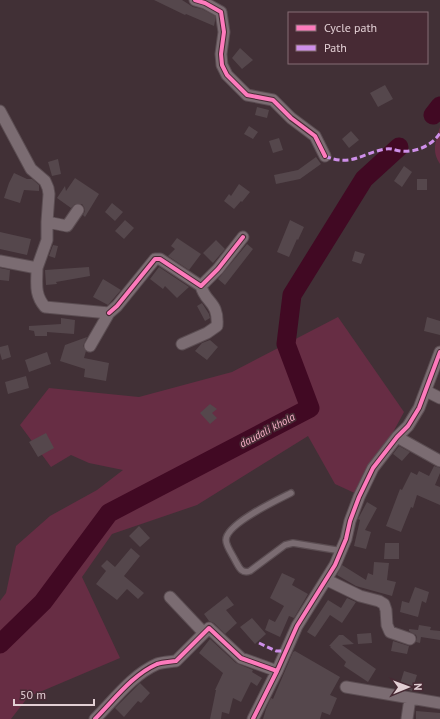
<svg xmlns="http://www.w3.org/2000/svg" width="440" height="719" font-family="'PT Sans',sans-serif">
<rect width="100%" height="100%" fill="#413036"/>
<!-- green -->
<path fill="#672d44" d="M440 127V164C431 151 436 141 440 127Z
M338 317 404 412 359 495 335 484 308 436 197 505 112 534 82 577 120 658 28 697 11 719H0V601L6 593 16 546 50 516 97 490 123 470 89 463 71 455 51 467 20 425 49 388 139 397 232 372Z"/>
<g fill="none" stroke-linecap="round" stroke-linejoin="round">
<!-- river -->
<path stroke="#410923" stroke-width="19" d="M433 115 440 106
M0 644 43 602 109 513 310 408 286 344 292 295 364 179 399 147"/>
</g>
<!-- building -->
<path fill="#55474c" d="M154 0H182L193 7 202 9 215 16V21L214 26 186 14 185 15Z
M240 48 253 60 242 69 232 58Z
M385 85 393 99 378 107 370 93Z
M257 107 269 110 267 118 255 115Z
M249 126 258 132 253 139 244 134Z
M351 131 359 140 349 148 342 139Z
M279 138 283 150 273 153 269 141Z
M316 157 321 164 300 179 276 184 274 175 298 170Z
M58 159 61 174 52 176 48 162Z
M404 166 412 172 402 187 394 181Z
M14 173 27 179H32L39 185V191L24 190 20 203 4 198 9 183Z
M75 178 99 194 85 217 83 215 85 211 84 207 82 204H75L71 208 57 198 65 186 66 191Z
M417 179H427V190H417Z
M239 184 250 192 242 202 241 201 234 209 224 201 229 194 231 196Z
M112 203 123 212 115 221 105 212Z
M125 220 134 228 124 239 115 231Z
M290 220 304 227 298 240 297 239 289 257 277 252Z
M0 232 31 239 27 255 0 249Z
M177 238 201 254 189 270 168 256 175 249 171 246Z
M216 240 225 249 213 263 203 253Z
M247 244 253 249 225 285 218 279Z
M53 245 58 246 55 258 49 256Z
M355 251 365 254 361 264 352 261Z
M89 267 90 276 56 282 57 284 46 285 45 270Z
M159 267 189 287 177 298 165 286 163 289 150 279Z
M0 268 10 270 9 281 0 280Z
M103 279 121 290 108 305 93 297Z
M202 303 209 314 210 318 205 321 197 306Z
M427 317 440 321V335L424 331Z
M61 318 75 320 74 334 47 332V336H35L34 331 29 330V326L61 324Z
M87 337 83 346 86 351 84 358 109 363 106 381 84 377 85 369 60 361 65 345Z
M210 340 218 347 207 360 195 351 202 343Z
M8 345 11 357 2 360 0 353V347Z
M47 352 51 364 29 372 25 360Z
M26 376 29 388 8 394 5 382Z
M210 404 217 409 212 413 217 418 210 424 200 413Z
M46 433 54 448 38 457 29 442Z
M399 446 410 452 402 461 393 454Z
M434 466 440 468V473L435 485 440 487V505L417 495 413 508 411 507 401 532 386 526 400 489 402 490 411 472 417 475 419 471 429 476Z
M367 502 377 508 365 530 371 532 366 549 354 546 360 520 358 519Z
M139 526 150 538 140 547 129 536Z
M385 543H399V559H384Z
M131 548 140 556 124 576 144 593 138 599 127 589 117 600 96 584 106 571 101 566 107 560 115 567Z
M374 562 389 563 387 580 396 582 392 596 356 586 337 575 342 565 366 580 368 573 373 575Z
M282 573 295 579 292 585 308 594 294 618 289 616 280 637 265 630 269 619 275 622 284 606 270 598Z
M415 587 429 592 426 603 422 601 418 617 400 612 402 601 409 603Z
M227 596 234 605 226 610 237 623 225 634 214 623 209 621 204 614Z
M347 598 356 602 342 623 330 615 315 637 307 632 328 600 341 608Z
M252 618 266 634 255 644 240 627Z
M419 625 431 627 430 630 440 631V640L421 637 420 643 416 642 417 638 416 635 409 631V629L418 630Z
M371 633 372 643 358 644 357 634Z
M339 635H343L354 644 342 645 376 669 368 682 344 666 346 662 330 647 331 646H329Z
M210 639 236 663 253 670 252 672 262 678 257 686 251 682 241 702 233 698 229 714 222 712 221 719H210L216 690H215L223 673 199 653Z
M393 641 409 646 407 654 391 651Z
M295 651 340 677 330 695 337 698 330 715 322 712 320 719H263L266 709 271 698 273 699 293 652Z
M404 671 417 675 412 691 399 687Z
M140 683 150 693 141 703 138 701 124 717 115 708Z
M416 711 440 713V719H416Z"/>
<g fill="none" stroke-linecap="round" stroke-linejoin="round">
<!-- service casing -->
<g stroke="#5b4d52" stroke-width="8">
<path id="service" d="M291 493C277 500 226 524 226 540 226 546 232 554 235 560 239 567 241 574 250 571L285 545 293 543 342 551"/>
</g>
<!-- minor casing -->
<g stroke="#5b4d52" stroke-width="13">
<path id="minor" d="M195 0 205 3 221 12 224 32 221 54 222 65 227 75 247 95 273 100 291 118 315 136 325 156
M0 111 31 169 45 181 48 188 49 194 47 222
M0 261 37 268C37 283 34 294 45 307L109 313 90 346
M37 268 47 240V222L67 226 78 210
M109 313 117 306 155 259H160L201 286 218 269 243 237
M182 344 207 333 217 326C219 301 205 303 201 286
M426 391 440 398
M397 437 440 461
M327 580 360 596 379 601 384 604 386 610 387 625 390 632 410 639
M170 597 204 633
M346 687 440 703
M95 719C114 700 132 675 157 664 163 662 169 662 176 661L209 628 241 658 277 671
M253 719 277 671 297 626 335 565 346 539 350 521 359 497 373 468 397 437 408 426 419 408 440 352
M407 719 410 698"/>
</g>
<!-- service -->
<use href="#service" stroke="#7b6c72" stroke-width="5.5"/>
<!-- minor -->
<use href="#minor" stroke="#7b6c72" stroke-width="11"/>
<!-- quiet -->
<path stroke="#ce8fe9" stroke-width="3" stroke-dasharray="6 3" stroke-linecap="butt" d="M325 156C351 167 360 154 385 149 393 148 393 150 400 151 415 153 432 146 440 133
M259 643 276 651H286"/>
<!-- cycleway casing -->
<g stroke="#472a34" stroke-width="6">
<path id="cycleway" d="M195 0 205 3 221 12 224 32 221 54 222 65 227 75 247 95 273 100 291 118 315 136 325 156
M109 313 117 306 155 259H160L201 286 218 269 243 237
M95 719C114 700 132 675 157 664 163 662 169 662 176 661L209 628 241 658 277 671
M253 719 277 671 297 626 335 565 346 539 350 521 359 497 373 468 397 437 408 426 419 408 440 352"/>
</g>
<!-- cycleway -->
<use href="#cycleway" stroke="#fd7abc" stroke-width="4"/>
</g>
<g text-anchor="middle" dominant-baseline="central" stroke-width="3.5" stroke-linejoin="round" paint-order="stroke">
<!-- water labels -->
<g font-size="11" font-style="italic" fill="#f7b0c7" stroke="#472a34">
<text transform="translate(267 430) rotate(-28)">daudali khola</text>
</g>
</g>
<!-- legend -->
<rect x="288" y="12" width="140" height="52" fill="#472a34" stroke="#856c74"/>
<rect x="296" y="25" width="20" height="6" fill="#fd7abc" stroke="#856c74"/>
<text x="324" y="32" font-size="12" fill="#e2cfd4">Cycle path</text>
<rect x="296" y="45" width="20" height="6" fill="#ce8fe9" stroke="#856c74"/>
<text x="324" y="52" font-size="12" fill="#e2cfd4">Path</text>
<!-- north arrow -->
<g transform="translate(408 687) rotate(89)" stroke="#472a34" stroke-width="3" paint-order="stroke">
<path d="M0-3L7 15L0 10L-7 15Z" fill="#e2cfd4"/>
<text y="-6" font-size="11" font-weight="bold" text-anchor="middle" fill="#e2cfd4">N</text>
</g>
<!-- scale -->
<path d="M14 699v6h80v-6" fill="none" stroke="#e2cfd4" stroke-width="2"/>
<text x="20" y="699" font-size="12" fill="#e2cfd4" stroke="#472a34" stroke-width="3" paint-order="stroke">50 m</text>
</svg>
